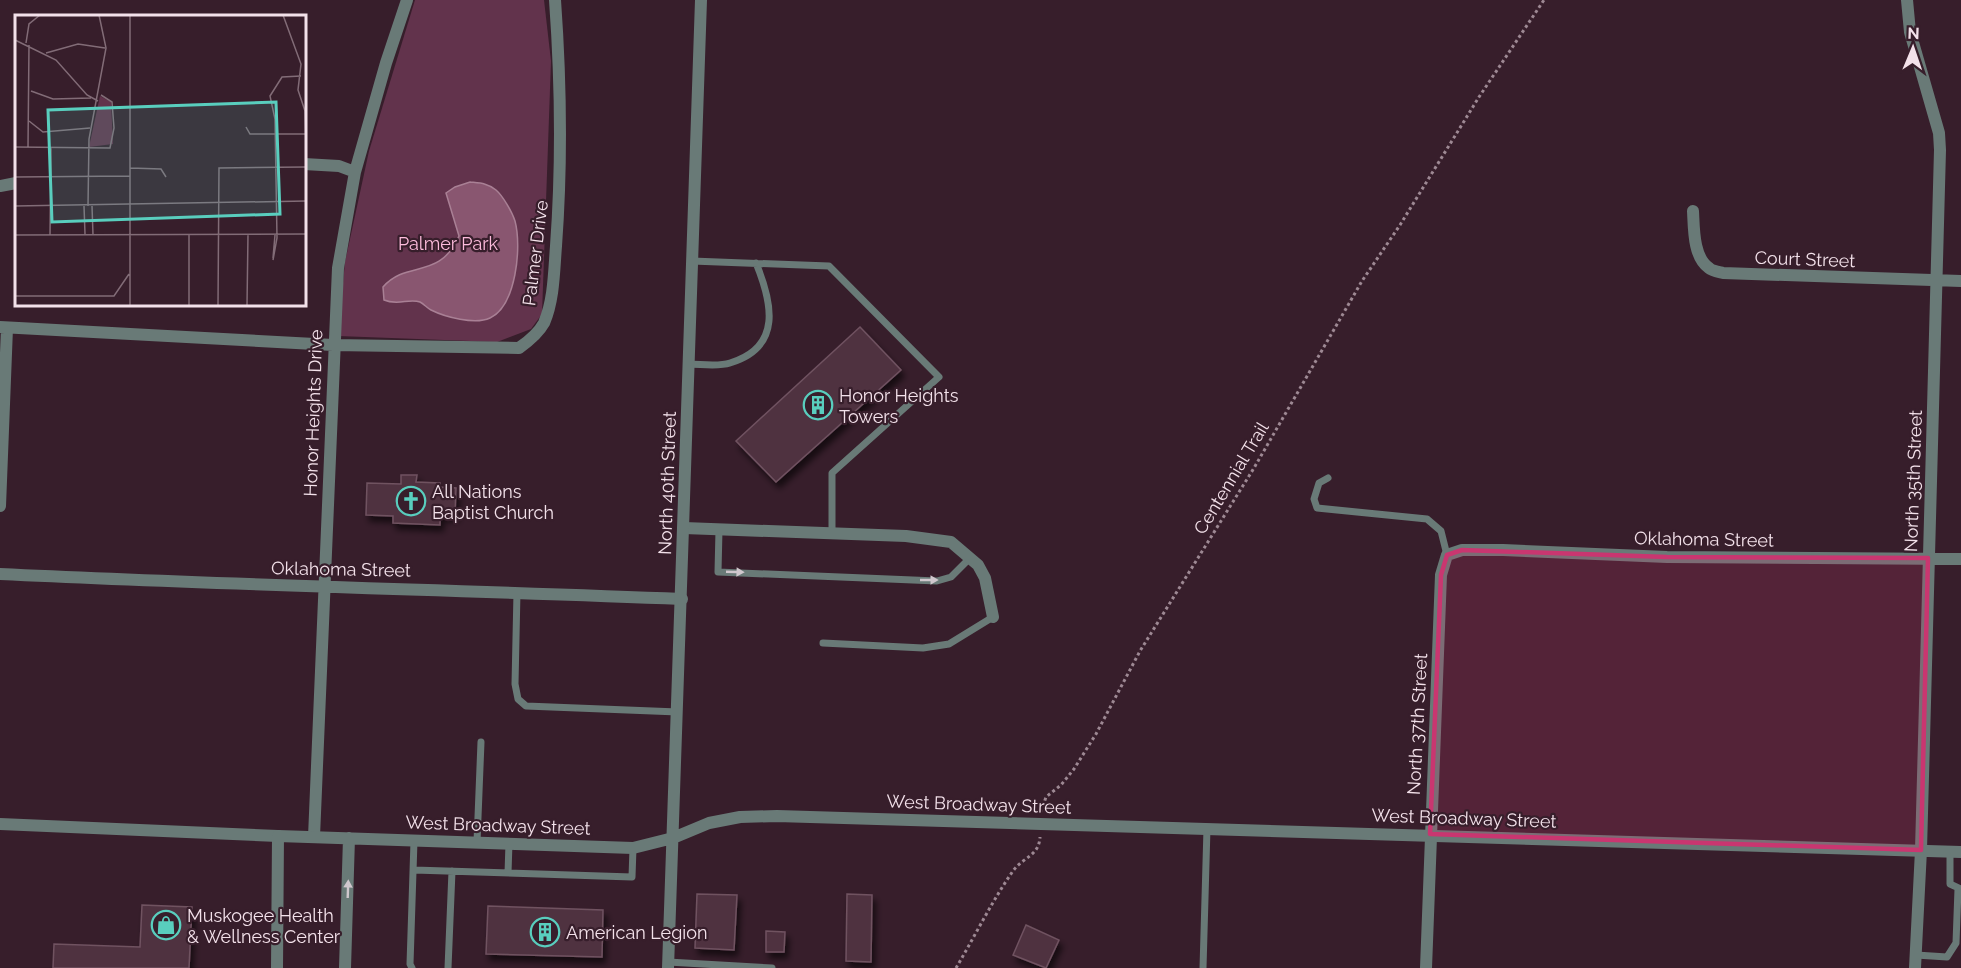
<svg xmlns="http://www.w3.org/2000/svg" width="1961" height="968" font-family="Raleway,sans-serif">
<defs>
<filter id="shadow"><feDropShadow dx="3.5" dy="6" stdDeviation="3" flood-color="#0009"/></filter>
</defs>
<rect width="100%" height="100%" fill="#371e2b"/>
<!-- green -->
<path fill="#62334c" d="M415 0H544L551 61 542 314 531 329 497 342 338 336 345 262 369 151Z"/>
<!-- water -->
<path fill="#895670" stroke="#a98095" stroke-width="1.5" d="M470 182C479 183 488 183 496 190 503 196 512 212 515 221 522 247 516 306 490 318 475 325 445 317 431 310 427 308 424 304 420 302 409 298 398 306 384 300L383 287C408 259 439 281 459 236L446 193 455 187Z"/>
<!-- building -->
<path fill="#4f3341" stroke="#705261" stroke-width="1.5" filter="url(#shadow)" d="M860 327 901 370 776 482 736 441Z
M401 475H417L416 482 440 483V487L456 488 455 515H440V525L393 523V516L366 515 367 483 401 484Z
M697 894 737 895 734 950 695 948Z
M847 894 872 895 871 962 846 961Z
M142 905 192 907 189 968H53L54 944 140 947Z
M488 906 603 910 602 957 486 954Z
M1026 925 1059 940 1046 968 1013 955Z
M766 931 785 932 784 952H766Z"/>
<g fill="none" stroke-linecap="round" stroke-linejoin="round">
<!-- path -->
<path stroke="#9e8994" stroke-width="3" stroke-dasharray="3 3" stroke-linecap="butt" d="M1041 812 1046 797 1061 785 1074 769 1096 734 1140 651 1254 468 1362 281 1400 225 1479 97 1544 0
M956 968C975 936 992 901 1013 871 1023 857 1039 856 1040 837"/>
<!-- service -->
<path stroke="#697a77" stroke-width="7" d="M692 261 829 266 939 377 832 473V534
M688 364C701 364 718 367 730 363 783 347 772 302 756 263
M1328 478 1319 483 1314 499 1317 508 1427 519 1441 531 1447 555
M719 530 718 572 937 581 951 577 970 558
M517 592 515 684 518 699 526 706 678 712
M823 643 923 648 949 644 993 617
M477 842 481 742
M1950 852V884L1961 889
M414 870 632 877 633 848
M508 873 509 843
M1916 955 1947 957 1956 943 1958 889
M668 962 772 968
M412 968 410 964 414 841
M448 968 452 871
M1203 968 1207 828"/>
<!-- minor -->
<path stroke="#697a77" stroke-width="12" d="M1907 0 1910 32 1939 133 1940 150 1921 850 1915 968
M304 164 339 166 355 172
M0 186 16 183
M1693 211C1694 228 1693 257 1709 268 1712 271 1719 272 1723 273L1961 281
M0 327 333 345 519 348C529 341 538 334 544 323 554 300 554 271 556 246 562 164 561 83 555 0
M0 506 7 328
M684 528 906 536 951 542 978 565 985 578 993 617
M0 574C227 585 454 590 682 599
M0 824 278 836
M314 837 338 268 355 172 386 63 407 0
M1426 968 1441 575 1447 555 1462 550H1503L1667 557 1961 559"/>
<!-- tertiary -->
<path stroke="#697a77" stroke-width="12" d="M277 968 278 836 633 848 673 838 709 823 740 817 777 816 1961 852
M345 968 349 838
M668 968 701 0"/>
</g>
<!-- one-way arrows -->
<defs><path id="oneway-solid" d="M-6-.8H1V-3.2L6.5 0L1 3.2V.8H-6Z" transform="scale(1.5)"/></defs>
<g fill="#d0c7cd">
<use href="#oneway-solid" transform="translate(735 572) rotate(2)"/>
<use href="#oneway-solid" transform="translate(929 580)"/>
<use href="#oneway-solid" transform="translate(348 889) rotate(-88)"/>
</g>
<!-- marked area -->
<path fill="#c93670" fill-opacity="0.2" stroke="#c93670" stroke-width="4.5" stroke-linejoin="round" d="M1462 550 1667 557 1928 558 1921 850 1430 834 1441 575 1447 555Z"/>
<!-- icons -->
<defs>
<g id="building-ring" transform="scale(1.5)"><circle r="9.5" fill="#371e2b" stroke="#59cebe" stroke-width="1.5"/><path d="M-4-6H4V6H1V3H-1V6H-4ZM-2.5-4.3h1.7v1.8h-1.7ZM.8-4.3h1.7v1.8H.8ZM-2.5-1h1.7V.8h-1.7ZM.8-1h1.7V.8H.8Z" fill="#59cebe"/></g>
<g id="church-ring" transform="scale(1.5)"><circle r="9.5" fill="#371e2b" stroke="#59cebe" stroke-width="1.5"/><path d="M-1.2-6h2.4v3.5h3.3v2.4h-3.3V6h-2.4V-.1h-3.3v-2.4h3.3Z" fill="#59cebe"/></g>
<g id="shop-ring" transform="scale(1.5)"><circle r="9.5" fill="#371e2b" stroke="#59cebe" stroke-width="1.5"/><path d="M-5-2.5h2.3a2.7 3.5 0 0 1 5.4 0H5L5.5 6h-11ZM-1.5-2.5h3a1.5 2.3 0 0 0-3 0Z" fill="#59cebe"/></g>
</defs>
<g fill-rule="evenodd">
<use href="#building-ring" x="818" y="405"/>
<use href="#church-ring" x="411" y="501"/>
<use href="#shop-ring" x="166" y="925"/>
<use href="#building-ring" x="545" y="932"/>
</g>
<g text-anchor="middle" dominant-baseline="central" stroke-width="4.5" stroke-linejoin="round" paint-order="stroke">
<!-- park labels -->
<g font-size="18" fill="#fdbcdc" stroke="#371e2b">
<text x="448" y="243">Palmer Park</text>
</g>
<!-- street labels -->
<g font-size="18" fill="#f3e1ea" stroke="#371e2b">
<text transform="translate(535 253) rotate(-83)">Palmer Drive</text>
<text transform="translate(1805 259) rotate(2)">Court Street</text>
<text transform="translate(313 413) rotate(-88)">Honor Heights Drive</text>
<text transform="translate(1231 478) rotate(-59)">Centennial Trail</text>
<text transform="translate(1913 481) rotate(-88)">North 35th Street</text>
<text transform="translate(667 483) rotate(-88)">North 40th Street</text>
<text transform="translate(1704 539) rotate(1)">Oklahoma Street</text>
<text transform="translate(341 569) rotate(1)">Oklahoma Street</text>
<text transform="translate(1417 724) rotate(-87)">North 37th Street</text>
<text transform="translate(979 804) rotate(2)">West Broadway Street</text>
<text transform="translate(1464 818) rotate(2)">West Broadway Street</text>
<text transform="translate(498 825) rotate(2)">West Broadway Street</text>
</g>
<!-- poi labels -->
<g font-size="18" fill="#f3e1ea" stroke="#371e2b" text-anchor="start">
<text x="839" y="395">Honor Heights<tspan x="839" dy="21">Towers</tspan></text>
<text x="432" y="491">All Nations<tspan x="432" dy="21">Baptist Church</tspan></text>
<text x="187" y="915">Muskogee Health<tspan x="187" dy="21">&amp; Wellness Center</tspan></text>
<text x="566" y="932">American Legion</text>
</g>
</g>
<!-- overview -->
<g transform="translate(15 15)">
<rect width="291" height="291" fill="#371e2b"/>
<path d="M85 81 96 87 98 129 74 132Z" fill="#62334c"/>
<path fill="none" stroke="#826c77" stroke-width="1.5" d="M45 0H77M268 0 286 49 283 75 290 96 291 129M0 25 41 45 72 80 83 86M11 28 14 9 25 0M31 38 63 29 90 33M16 76 38 84 76 83M14 106 28 117 75 113M231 112 235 119H291M0 132 95 133 99 113 97 87 86 80M13 132 14 30M115 153 146 154 151 162M0 162 115 161M0 191 291 186M69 191 70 219M73 191 74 124 91 33 84 0M77 191 78 220M0 220 291 219M35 220 36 133M258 243 260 220M258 245 262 223 260 104 255 81 267 62 286 61M0 281H99L114 259M115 291V0M174 291V220M203 291 204 153 291 152M232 291 233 219"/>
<path fill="#59cebe" fill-opacity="0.15" stroke="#59cebe" stroke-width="3" d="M261 87 265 199 37 207 33 95Z"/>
<rect width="291" height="291" fill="none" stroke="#f3e1ea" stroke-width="3"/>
</g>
<!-- north arrow -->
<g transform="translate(1913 48) rotate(2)" stroke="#371e2b" stroke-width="4.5" paint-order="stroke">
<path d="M0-4.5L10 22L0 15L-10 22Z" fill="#f3e1ea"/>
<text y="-9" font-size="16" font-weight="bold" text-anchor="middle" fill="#f3e1ea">N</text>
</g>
</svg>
